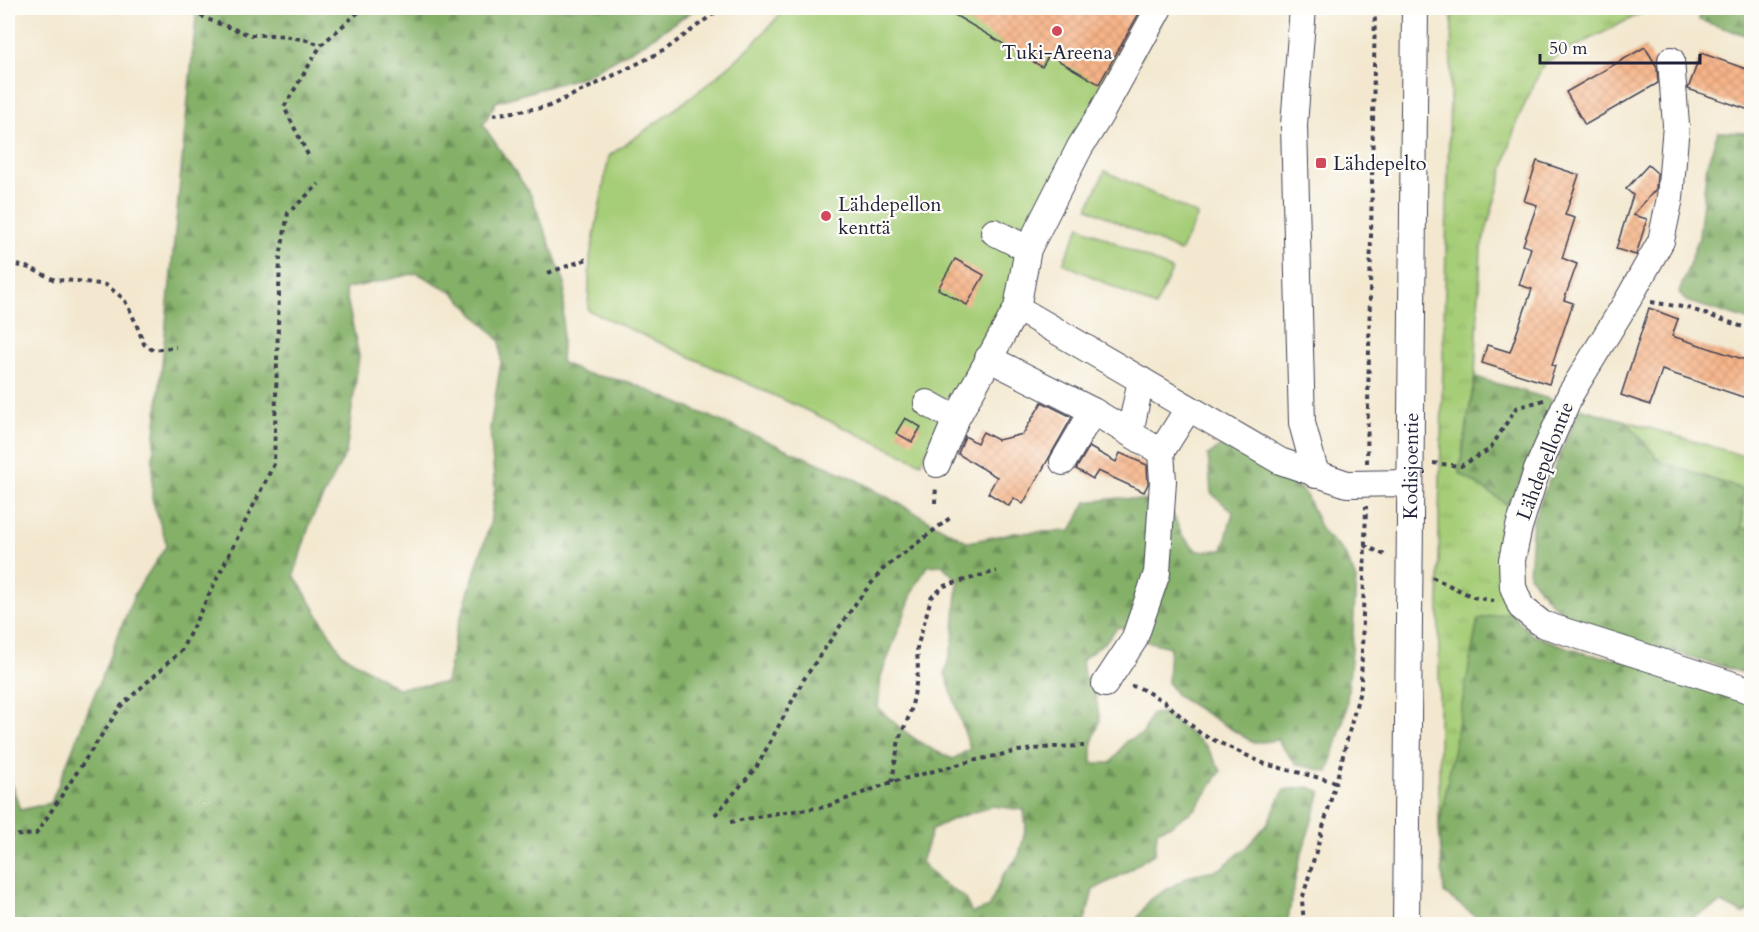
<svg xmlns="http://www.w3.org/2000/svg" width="1759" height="932" font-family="Cardo,serif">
<defs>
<pattern id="grass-tufts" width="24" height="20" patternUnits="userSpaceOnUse" patternTransform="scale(1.5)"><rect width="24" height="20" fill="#a6cd77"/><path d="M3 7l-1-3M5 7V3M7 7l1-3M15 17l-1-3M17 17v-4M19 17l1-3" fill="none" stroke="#8fb068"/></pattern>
<pattern id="forest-firs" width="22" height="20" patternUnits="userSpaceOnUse" patternTransform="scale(1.5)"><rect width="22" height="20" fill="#84b068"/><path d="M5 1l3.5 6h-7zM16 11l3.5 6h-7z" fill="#6c8f57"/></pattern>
<pattern id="building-cross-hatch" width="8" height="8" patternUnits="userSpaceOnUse" patternTransform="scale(1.5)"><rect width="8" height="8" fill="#f6b387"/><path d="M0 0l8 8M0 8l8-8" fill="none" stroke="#d39a75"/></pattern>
</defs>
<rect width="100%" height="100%" fill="#fdfcf7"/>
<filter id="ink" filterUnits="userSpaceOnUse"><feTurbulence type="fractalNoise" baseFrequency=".0167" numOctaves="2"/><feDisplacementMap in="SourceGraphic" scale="12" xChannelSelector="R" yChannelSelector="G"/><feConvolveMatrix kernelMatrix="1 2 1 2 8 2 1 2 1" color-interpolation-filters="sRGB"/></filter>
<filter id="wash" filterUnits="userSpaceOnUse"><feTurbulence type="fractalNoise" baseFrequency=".008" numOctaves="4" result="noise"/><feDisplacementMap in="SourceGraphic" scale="24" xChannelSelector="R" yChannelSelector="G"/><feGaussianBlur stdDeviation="1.35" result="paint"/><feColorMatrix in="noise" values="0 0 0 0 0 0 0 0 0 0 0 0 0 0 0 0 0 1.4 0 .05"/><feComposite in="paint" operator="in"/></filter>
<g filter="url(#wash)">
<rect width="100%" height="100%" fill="#f3e8cf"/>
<!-- grass -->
<path fill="url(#grass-tufts)" stroke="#647859" stroke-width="1.5" d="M1445 8H1651L1544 63 1517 121 1481 249 1475 377 1459 472 1510 506 1501 544 1500 581 1510 612 1439 827V517L1452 17Z
M1626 421 1751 458V530L1742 528 1744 490 1661 462Z"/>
<!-- forest -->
<path fill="url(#forest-firs)" stroke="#536952" stroke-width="1.5" fill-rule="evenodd" d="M197 8H697L644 43 587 75 496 102 483 125 531 195 565 283 561 362 583 373 629 382 851 477 968 542 1014 533 1071 531 1086 502 1120 498 1168 503 1182 535 1197 551 1223 550 1233 512 1211 493 1208 455 1226 443 1304 491 1323 533 1344 552 1356 579 1352 650 1346 711 1328 772 1296 764 1277 740 1254 743 1177 696 1168 683 1170 647 1141 640 1129 629 1118 627 1106 641 1082 660 1084 676 1095 691 1100 721 1092 742V763H1111L1126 741 1143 734 1151 714 1164 713 1206 746 1221 771 1196 808 1173 824 1157 831 1155 853 1123 874 1093 890 1084 924H8V772L20 810 51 803 135 593 167 545 152 499 153 456ZM417 273 454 293 500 341 501 362 490 428 495 489 490 524 456 632 446 683 397 688 342 654 294 575 311 520 346 453 359 356 345 289ZM942 565 958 581 953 642 945 673 970 749 953 759C921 746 904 732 878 708L881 676 914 589 927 566ZM993 806 1024 810 1026 827 1019 856 1003 875 989 907 972 913 964 897 940 882 921 862 932 829 953 819Z
M1701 8H1751V37L1699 20Z
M1718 132 1751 133V321L1686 301 1679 293 1699 237 1707 164Z
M1475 377 1556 401 1510 506 1459 473Z
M1579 408 1626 421 1661 462 1744 490 1742 528 1752 530 1751 675 1574 623 1552 604 1529 575 1533 520Z
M1510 612 1532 635 1587 654 1625 660 1751 699V909L1743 914 1722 903 1679 924H1543L1478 918 1444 893 1439 827 1478 619Z
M1309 787 1321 792 1298 865 1287 924H1134L1149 900 1191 875 1220 869 1248 846 1267 824 1284 790Z"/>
<!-- pitch -->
<path fill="#a6cd77" stroke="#647859" stroke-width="1.5" d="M785 8H1169L1022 266 921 463 588 310 590 258 609 156C671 112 737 69 785 8Z
M1105 171 1198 215 1180 252 1088 208Z
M1080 226 1172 270 1155 307 1063 263Z"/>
<g id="blocks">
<!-- building -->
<path fill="url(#building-cross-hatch)" d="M943 8H1142L1099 84 1049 55 1042 67Z
M1645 47 1657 67 1658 83 1585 125 1566 92Z
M1701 53 1752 71V111L1688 89Z
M1537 161 1579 175 1565 215 1575 218 1562 258 1577 264 1564 300 1573 303 1552 365 1555 366 1549 384 1482 363 1487 345 1510 352 1532 289 1519 285 1531 248 1523 245 1537 205 1524 201Z
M1648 165 1657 173 1656 189 1633 215 1647 219 1636 255 1616 249 1633 195 1626 189Z
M955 259 984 275 967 305 938 289Z
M1649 308 1678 319 1672 336 1752 362V400L1662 370 1650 405 1621 395Z
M1042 402 1072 417 1023 504 1014 498 1009 506 988 493 997 477 958 454 965 436 977 443 983 432 998 440 1023 434Z
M905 418 921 427 912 442 896 433Z
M1089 447 1116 462 1120 453 1147 465 1148 484 1144 492 1098 471 1093 479 1076 469Z"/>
</g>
</g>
<g filter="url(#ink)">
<use href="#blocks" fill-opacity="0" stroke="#414051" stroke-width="1.5"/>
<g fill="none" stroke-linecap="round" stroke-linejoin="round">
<!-- minor casing -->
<g stroke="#414051" stroke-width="28">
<g id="minor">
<path d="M1303 8 1294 125 1302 423 1316 475"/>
<path d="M1671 60 1676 125 1670 198 1661 241 1629 298 1571 393 1537 470 1519 527 1512 560 1513 587 1521 607 1542 624 1752 691"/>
<path d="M994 232 1028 249"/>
<path d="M1017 308 1280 461 1347 484 1410 483"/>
<path d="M988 358 1093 411 1161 452"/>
<path d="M927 403 956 419"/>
<path d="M1130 433 1141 380"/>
<path d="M1063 462 1093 411"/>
<path d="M937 464 956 419 1017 308 1028 249 1080 147 1100 115 1159 8"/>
<path d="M1105 684 1134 640 1157 573 1163 481 1161 452 1188 409"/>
<path id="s1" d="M1406 924 1415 8"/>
</g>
</g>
<!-- path -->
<path stroke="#414051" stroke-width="4" stroke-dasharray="4.5 4.5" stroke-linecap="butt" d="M184 8 212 21 250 35H277L307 40 321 45
M493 115 547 107 592 86 665 50 721 8
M308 155 284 107 321 45 363 8
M8 263 30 268 55 280 78 281 106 285 124 299 135 321 144 344 153 350 176 347
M548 273 590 258
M1651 302 1688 308 1752 330
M1367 463 1375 8
M1433 463 1461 466 1490 449 1516 408 1544 400
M935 503 936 486
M1364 545 1387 556
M1432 577 1473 597 1494 601
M1131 686 1138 687 1165 702 1201 734 1265 764 1336 782
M892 782 899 739 910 714 914 696 918 671 917 648 931 598 944 586 997 571
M715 815 756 768 804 679 858 600 882 570 950 518
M730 822 778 813 825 807 892 782 972 761 1018 751 1054 747 1084 746
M8 836 36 834 121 706 181 651 274 464 280 257 288 213 319 184
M1304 924 1302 900 1336 782 1361 687 1366 506"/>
<!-- minor -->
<use href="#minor" stroke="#fff" stroke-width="26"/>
</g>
</g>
<!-- markers -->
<g fill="#d1495b" stroke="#fdfcf7" stroke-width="2">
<circle cx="1057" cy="31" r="6"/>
<rect x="1315" y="157" width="12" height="12" rx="3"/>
<circle cx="826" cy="216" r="6"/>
</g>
<g text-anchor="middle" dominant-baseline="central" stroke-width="4.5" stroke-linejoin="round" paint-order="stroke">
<!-- poi labels -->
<g font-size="20" fill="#22223b" stroke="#fdfcf7" text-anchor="start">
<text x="1057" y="52" text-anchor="middle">Tuki-Areena</text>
<text x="1333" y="163">Lähdepelto</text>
<text x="838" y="204">Lähdepellon<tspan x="838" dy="23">kenttä</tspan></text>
</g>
<!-- street labels -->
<g font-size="20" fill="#22223b" stroke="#fdfcf7">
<text transform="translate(1545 461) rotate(-69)">Lähdepellontie</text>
<text stroke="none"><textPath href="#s1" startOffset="458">Kodisjoentie</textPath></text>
</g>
</g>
<!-- margin -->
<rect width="1759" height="932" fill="none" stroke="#fdfcf7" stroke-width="30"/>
<!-- scale -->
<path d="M1540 54v9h160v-9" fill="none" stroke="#22223b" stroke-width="3"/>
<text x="1549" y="54" font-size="18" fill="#22223b" stroke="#fdfcf7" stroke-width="4.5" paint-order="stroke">50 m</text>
</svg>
